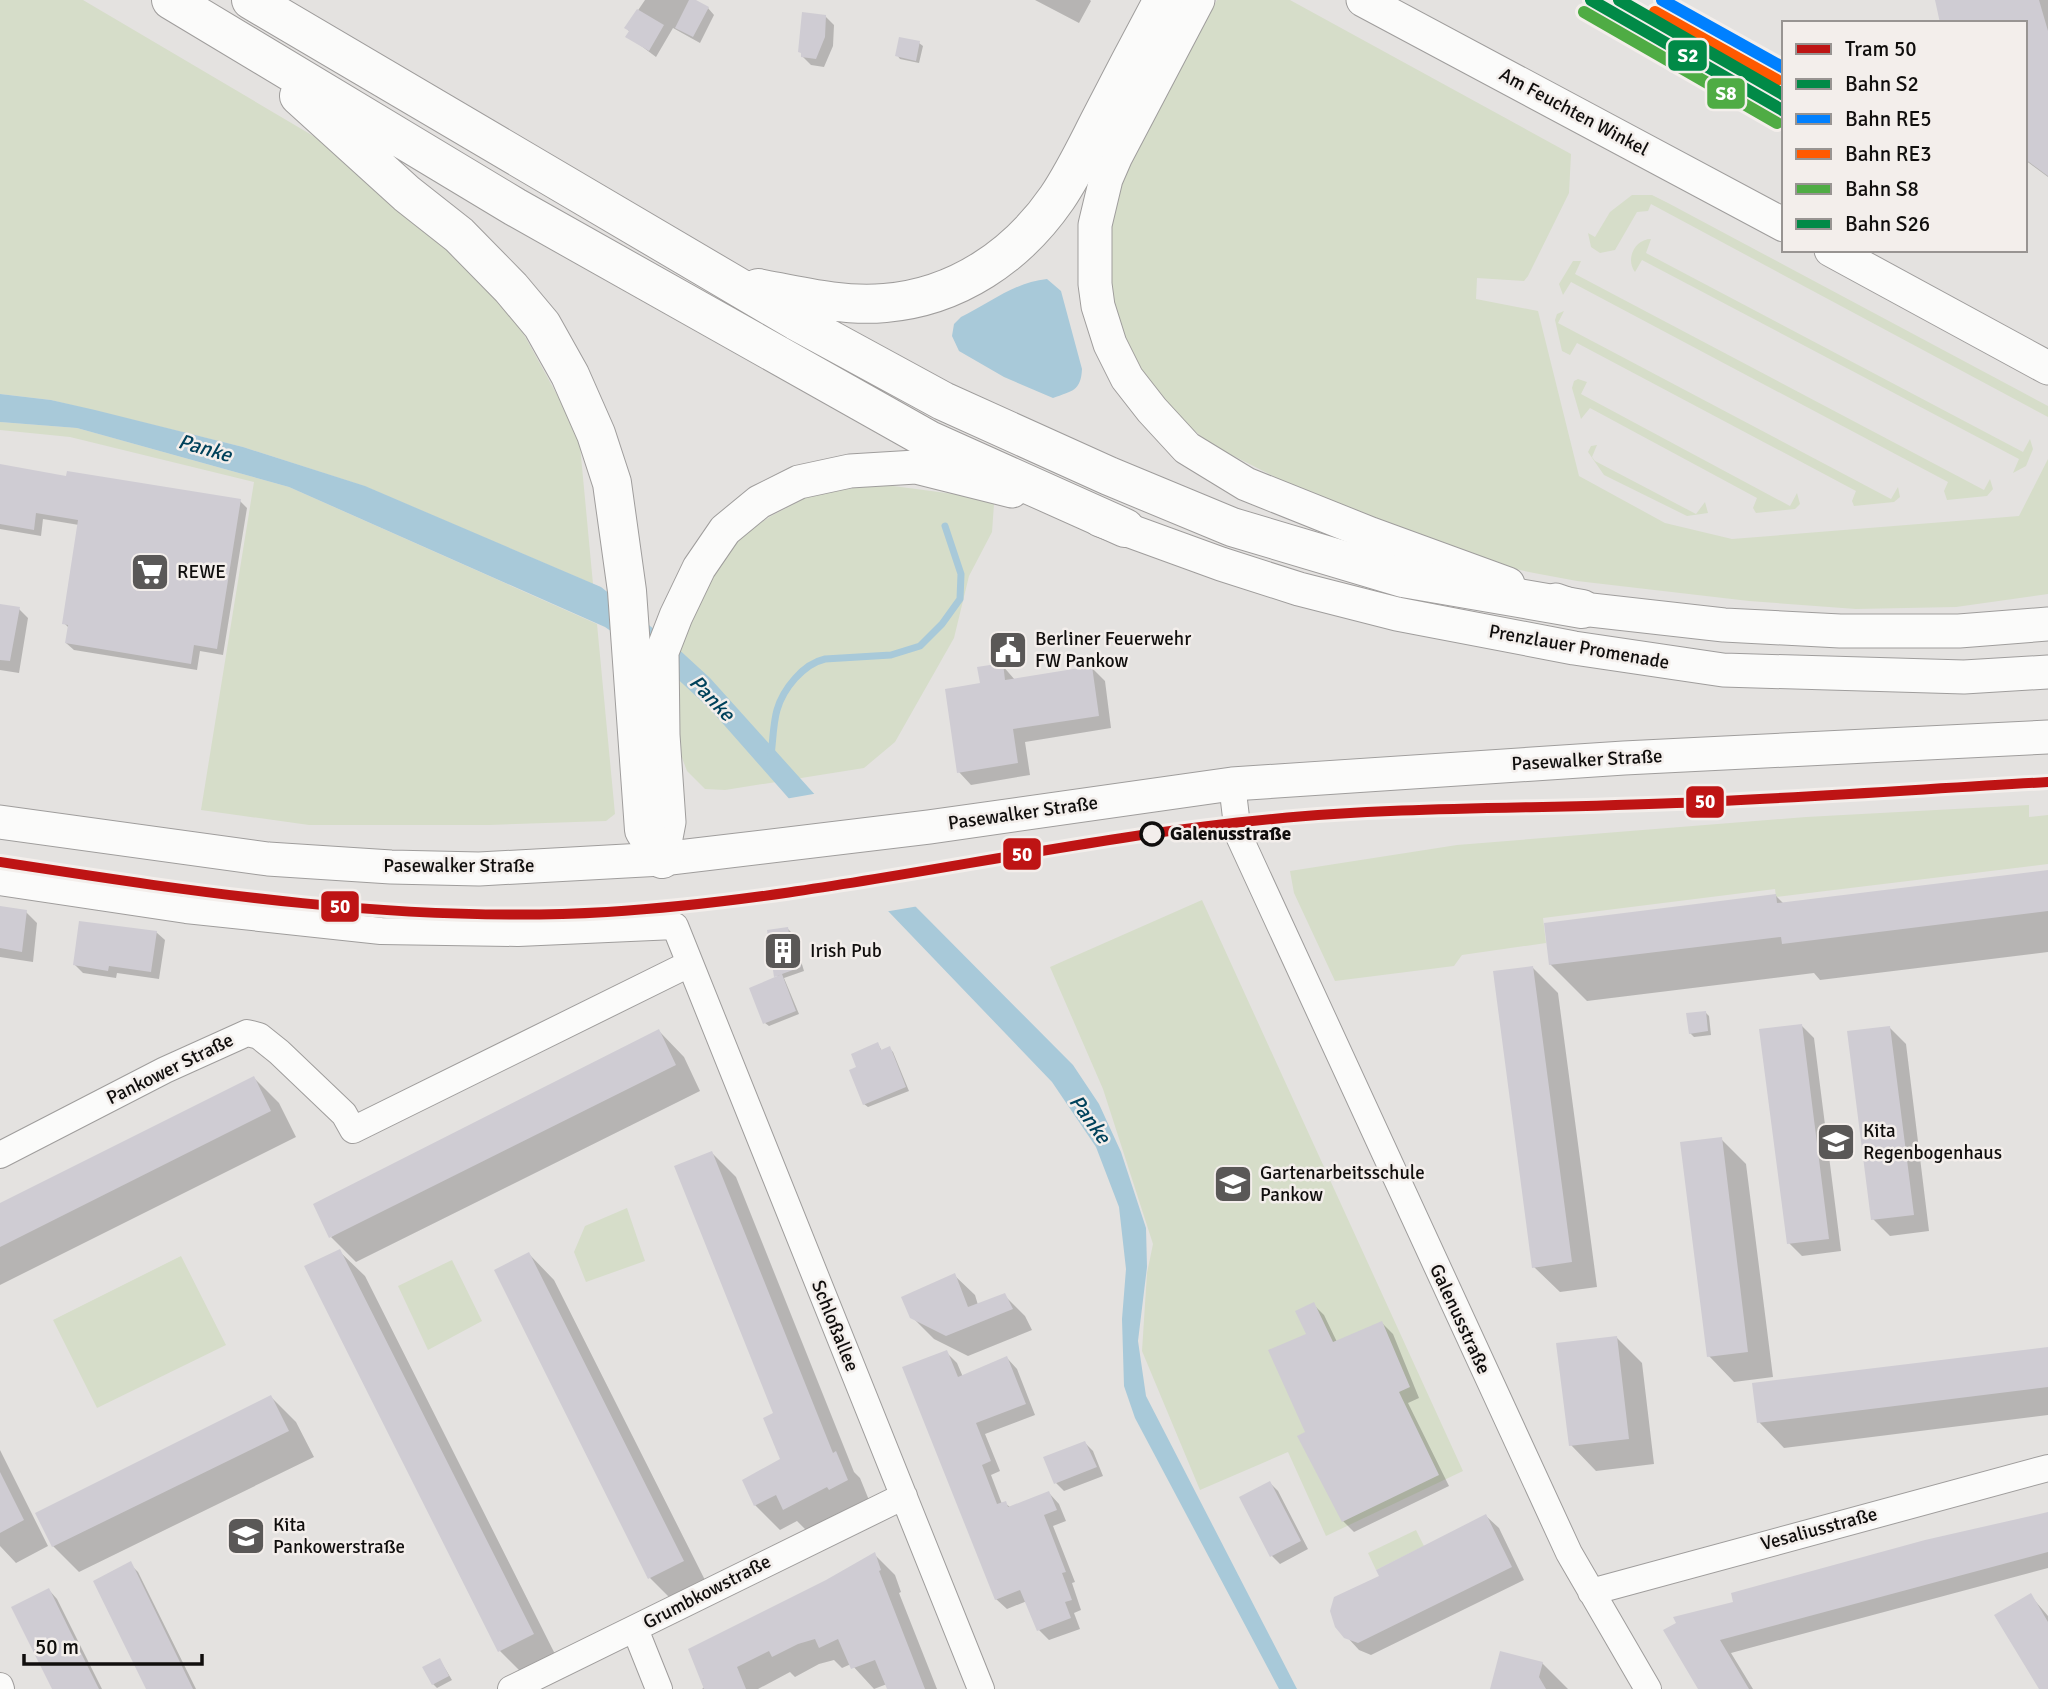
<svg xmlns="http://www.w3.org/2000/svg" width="2048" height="1689" font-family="Signika,sans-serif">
<rect width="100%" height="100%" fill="#e4e2e0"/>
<!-- green -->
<path fill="#d6ddc9" d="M0 0H83L349 157 503 296 579 435 593 584 364 486 243 447 51 400 0 394Z
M1217 0H1290L1571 154 1569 193 1528 276 1524 281 1477 278 1476 299 1538 311 1579 476 1665 523 1732 539 2019 516 2048 459V594L1956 607 1856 609 1749 601 1577 581 1534 573 1496 565 1324 502 1210 444 1173 412 1150 384 1128 348 1112 302 1110 279V230L1119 187Z
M1632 195H1652L1668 203 2048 406V417L1651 204 1648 211 1637 212 1615 250 1600 253 1591 247 1588 233 1595 237 1610 212Z
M1651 239 1646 253 2023 452 2030 439 2033 449 2026 466 2013 473 2019 459 1642 260 1635 272C1625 259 1635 239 1651 239Z
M1573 261H1581L1575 274 1984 490 1990 479 1993 489 1987 496 1947 500 1944 491 1948 482 1571 282 1563 295 1559 284Z
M1564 311 1558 323 1891 499 1898 487 1900 497 1894 502 1854 506 1852 501 1856 491 1577 343 1570 355 1562 351 1555 320 1557 314Z
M1578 379 1587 382 1581 394 1790 506 1797 493 1800 504 1795 509 1756 513 1753 508 1757 498 1590 408 1581 419 1572 388 1574 381Z
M0 422 77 428 289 487 597 624 615 814 606 821 489 825H309L201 810 254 482 70 437 0 430Z
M1597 445 1592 457 1595 461 1696 514 1705 502 1708 513 1687 516 1604 475 1588 452 1591 446Z
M878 484 954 494 994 504 992 532 969 576 954 638 895 742 864 768 725 790 705 789 687 771 676 742 674 645 721 556 745 533 771 516 811 495Z
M2029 805V817L2048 815V864L1776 897 1775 889 1543 918 1546 943 1462 955 1454 966 1335 981 1294 893 1290 871 1457 845 1806 817Z
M1202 900 1463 1471 1326 1536 1288 1452 1200 1490 1142 1351 1147 1273 1153 1244 1103 1089 1050 967Z
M627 1208 645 1261 586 1282 574 1252 585 1226Z
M181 1256 226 1345 97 1408 53 1320Z
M452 1260 482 1321 428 1350 398 1286Z
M1416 1530 1424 1546 1376 1570 1368 1553Z"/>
<!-- water -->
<path fill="#a8c9d9" d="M1047 279 1061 291 1082 369C1081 391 1072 391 1053 398L1004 377 959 351 952 336 954 324 961 317C990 303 1015 282 1047 279Z
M0 394 51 400 95 410 243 447 365 486 601 587 674 645 710 678 916 907 1073 1065 1099 1104 1121 1152 1146 1228 1147 1267 1138 1341 1146 1396 1297 1689H1279L1135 1418 1124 1386 1122 1319 1126 1269 1119 1207 1096 1147 1052 1082 888 911 710 709 670 672 605 627 289 487 77 428 0 422Z"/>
<!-- pier -->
<path fill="#e4e2e0" d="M819 793 912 898 919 906 884 912 785 799Z"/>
<!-- shadow -->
<path fill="#0003" d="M645 0H692L708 8 714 15 700 43 673 28 656 57 628 36 630 32 626 28Z
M1035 0H1090L1091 1 1079 23Z
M1937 0H2048V177L2025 160V23Z
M825 16 834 25 833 46 824 67 811 65 803 57Z
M919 43 923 46 919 63 900 59 897 55Z
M0 466 67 478 240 501 247 508 223 655 200 651 197 670 74 650 66 643 69 628 64 623 79 525 43 519 41 536 0 529Z
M0 605 19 609 28 618 19 673 0 670Z
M1002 665 1015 680 1092 668 1105 681 1111 728 1025 742 1030 775 971 785 959 772Z
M2048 872V952L1820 980 1814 973 1587 1001 1550 964 1776 896 1784 904Z
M0 908 26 912 37 923 33 962 0 957Z
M787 928 791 932 794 948 798 951 804 971 784 978 799 1014 769 1026 765 1023 778 978 769 931Z
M156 932 165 940 159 979 117 973 116 978 83 973 75 965Z
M1533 968 1558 993 1597 1287 1560 1292 1534 1267Z
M1706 1013 1709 1016 1711 1035 1694 1037 1690 1033Z
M1801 1025 1814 1038 1841 1251 1802 1256 1789 1243Z
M1889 1027 1906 1044 1929 1231 1890 1236 1873 1219Z
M659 1031 684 1057 700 1091 356 1262 331 1237Z
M878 1044 882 1051 889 1048 893 1052 909 1091 868 1107 864 1104 858 1068Z
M254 1078 279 1103 296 1137 0 1285V1204Z
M1721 1139 1746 1164 1773 1377 1734 1382 1709 1356Z
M712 1153 736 1177 854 1472 860 1478 871 1505 809 1533 797 1521 780 1530 755 1505 782 1459 775 1414Z
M339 1251 365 1276 558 1660 525 1676 500 1651Z
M529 1254 554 1280 708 1586 675 1603 650 1578Z
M954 1275 975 1295 978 1305 1004 1295 1025 1316 1032 1330 968 1356 934 1339 913 1318Z
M1313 1304 1324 1315 1337 1342 1382 1323 1393 1334 1419 1398 1408 1403 1449 1486 1354 1532 1343 1521 1300 1437 1308 1433 1309 1335Z
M1616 1337 1642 1363 1654 1464 1596 1471 1571 1445Z
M2048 1349V1415L1784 1448 1759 1422Z
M946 1352 957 1363 963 1377 1007 1358 1017 1369 1035 1415 985 1434 1000 1471 991 1475 1002 1504 1005 1503 1011 1508 1049 1493 1059 1504 1066 1521 1053 1526 1075 1582 1072 1583 1081 1610 1074 1613 1080 1629 1049 1640 1039 1630 1027 1601 1007 1609 996 1599Z
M271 1397 296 1422 314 1457 79 1572 53 1546Z
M1085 1443 1093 1451 1103 1476 1064 1491 1056 1483Z
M0 1450 48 1546 16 1563 0 1546Z
M1270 1483 1278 1491 1308 1549 1280 1564 1272 1556Z
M2048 1514V1568L1731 1653 1753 1689H1700L1666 1630Z
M1486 1516 1499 1528 1524 1580 1371 1655 1359 1650 1346 1636 1381 1576Z
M874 1554 895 1575 901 1592 899 1593 937 1689H889L887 1684 874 1689 851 1664 842 1668 834 1660 819 1664 795 1677 790 1672 758 1689H702L827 1581Z
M130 1564 138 1572 196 1689H148Z
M49 1590 57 1599 102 1689H54Z
M2031 1596 2048 1616V1689H2041Z
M440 1660 452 1680 437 1688 433 1684Z
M1542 1663 1568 1689H1492Z"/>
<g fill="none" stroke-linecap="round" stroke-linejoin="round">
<!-- stream -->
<path stroke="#a8c9d9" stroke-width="7" d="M771 755C773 741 773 724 777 710 783 689 803 664 825 659L891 655 920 646 942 624 960 599 961 574 945 526"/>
</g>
<!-- building -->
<path fill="#cfccd3" d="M689 0H696L709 7 693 37 675 28Z
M1935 0H2039L2048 31V176L2025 159V23H1940Z
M637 9 664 25 649 51 625 37 629 31 624 28Z
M802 12 826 15 825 37 816 59 801 57V53L798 52Z
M899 37 920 41 916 61 895 56Z
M0 464 66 476 67 471 241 499 217 649 194 645 191 664 65 643 68 625 62 624 78 520 36 513 34 530 0 524Z
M0 604 20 607 10 661 0 660Z
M1003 663 1005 680 1092 666 1099 716 1013 729 1018 763 957 773 945 689 980 683 977 667Z
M2048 870V911L1782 944 1781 937 1549 965 1544 923 1776 894 1777 903Z
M0 906 27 910 22 952 0 948Z
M79 921 157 931 151 972 109 966 108 971 73 965Z
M788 927 791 946H795L801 967 774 977 767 930Z
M1533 966 1572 1262 1532 1268 1493 971Z
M782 974 796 1011 763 1024 749 988Z
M1706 1011 1708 1031 1689 1034 1686 1013Z
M1802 1024 1829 1239 1787 1244 1759 1029Z
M1890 1026 1914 1215 1871 1220 1847 1031Z
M659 1029 676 1065 329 1238 313 1204Z
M878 1042 881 1050 890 1046 906 1087 863 1105 849 1070 856 1067 851 1054Z
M254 1076 271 1111 0 1247V1203Z
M1722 1137 1748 1352 1707 1357 1680 1142Z
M712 1151 833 1453 836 1451 848 1480 829 1490 827 1487 783 1510 776 1495 754 1506 742 1480 780 1459 763 1418 773 1413 674 1166Z
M340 1249 534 1634 498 1652 304 1266Z
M529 1252 684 1561 648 1579 494 1270Z
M955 1273 968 1307 1005 1293 1013 1309 946 1336 910 1318 901 1297Z
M1314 1302 1333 1342 1382 1321 1410 1387 1399 1392 1439 1475 1342 1522 1297 1436 1305 1432 1268 1350 1306 1334 1295 1311Z
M1617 1336 1629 1439 1569 1446 1556 1343Z
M2048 1347V1387L1757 1423 1752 1383Z
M947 1350 958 1377 1007 1356 1026 1404 976 1423 991 1461 982 1465 997 1504 1006 1501 1008 1507 1049 1491 1057 1510 1044 1515 1066 1572 1062 1573 1072 1600 1065 1602 1071 1618 1037 1631 1020 1590 995 1600 902 1367Z
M271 1395 289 1431 52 1547 35 1513Z
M1085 1441 1097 1467 1054 1484 1043 1457Z
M0 1472 24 1520 0 1533Z
M1270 1481 1301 1541 1270 1557 1239 1497Z
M2048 1512V1552L1720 1640 1749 1689H1698L1663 1630 1676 1623 1673 1617 1733 1602 1731 1593 1925 1540Z
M1486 1514 1512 1567 1358 1643 1344 1638 1335 1627 1330 1611 1334 1597 1379 1576 1376 1570Z
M875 1552 881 1570 879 1571 925 1689H887L875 1660 851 1669 838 1639 819 1648 815 1639 798 1644 772 1657 769 1651 737 1667 746 1689H704L688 1649 826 1580Z
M131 1561 193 1689H146L93 1581Z
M49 1588 70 1631 99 1689H52L11 1607Z
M2031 1593 2048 1622V1689H2039L1994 1615Z
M1500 1651 1543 1662 1539 1677 1546 1689H1490Z
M440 1658 449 1676 432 1685 422 1667Z"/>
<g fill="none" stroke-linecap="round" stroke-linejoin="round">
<!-- minor casing -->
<g stroke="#9f9d9c" stroke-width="28">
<path id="minor" d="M1232 784 1238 834 1569 1553 1648 1689
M0 882 186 910 381 931 518 933 675 926 981 1689
M0 1155 165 1070 247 1033 259 1036 279 1052 344 1114 353 1130 689 964
M1591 1592 2048 1468
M635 1629 659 1689
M0 1686 1 1689
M511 1689 904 1496"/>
</g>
<!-- major casing -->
<g stroke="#9f9d9c" stroke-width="35">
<path id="major" d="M1198 0 1116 156 1106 179 1095 225V284L1098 306 1110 344 1127 378 1152 410 1187 448 1246 484 1371 534 1508 584
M1363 0 1784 225
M1831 250 2048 368
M1100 520 1221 564 1299 589 1397 614 1574 648 1723 670 1964 677 2048 672
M1556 600 1582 609 1724 625 1840 631H1959L2048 624
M0 822 268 859 391 867 479 869 662 859 929 827 1232 784 1624 758 2048 737
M662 859 669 822 663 735 662 652 676 616 699 568 725 530 759 502 799 482 850 471 916 467 1012 491"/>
</g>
<!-- highway casing -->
<g stroke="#9f9d9c" stroke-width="40">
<path id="highway" d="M171 0 515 207 929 440 1125 528
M251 0 796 321 943 401 1109 476 1232 527 1403 578 1582 609
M299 96 407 194 459 235 511 288 542 325 570 375 596 434 612 483 627 591 644 830 662 859
M758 288C800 296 843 307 885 303 957 297 1017 256 1057 198 1074 173 1087 145 1101 118 1121 79 1142 39 1163 0"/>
</g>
<!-- minor -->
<use href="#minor" stroke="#fbfbfa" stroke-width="26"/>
<!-- major -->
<use href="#major" stroke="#fbfbfa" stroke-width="33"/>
<!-- highway -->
<use href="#highway" stroke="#fbfbfa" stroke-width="38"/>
<!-- rail-1 casing -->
<g stroke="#f3eeeb" stroke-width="18">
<path id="rail-1" d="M1591 0 1784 111"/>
</g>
<!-- rail-2 casing -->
<g stroke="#f3eeeb" stroke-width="18">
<path id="rail-2" d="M1662 0 1784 68"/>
</g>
<!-- rail-3 casing -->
<g stroke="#f3eeeb" stroke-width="18">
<path id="rail-3" d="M1655 12 1777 80"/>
</g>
<!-- rail-4 casing -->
<g stroke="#f3eeeb" stroke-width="18">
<path id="rail-4" d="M1584 12 1777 123"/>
</g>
<!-- rail-5 casing -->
<g stroke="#f3eeeb" stroke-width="18">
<path id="rail-5" d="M1619 0 1784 95"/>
</g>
<!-- rail-1 -->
<use href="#rail-1" stroke="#018a47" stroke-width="12"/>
<!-- rail-2 -->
<use href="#rail-2" stroke="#0080ff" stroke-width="12"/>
<!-- rail-3 -->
<use href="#rail-3" stroke="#ff5900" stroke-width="12"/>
<!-- rail-4 -->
<use href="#rail-4" stroke="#4fac44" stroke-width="12"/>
<!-- rail-5 -->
<use href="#rail-5" stroke="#018a47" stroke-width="12"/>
<!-- tram-1 casing -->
<g stroke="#f3eeeb" stroke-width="16">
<path id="tram-1" d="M0 862C201 893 403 924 607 912 831 898 1050 840 1273 819 1407 806 1542 809 1676 803 1800 798 1924 789 2048 782"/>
</g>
<!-- tram-1 -->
<use href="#tram-1" stroke="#be1414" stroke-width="10"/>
</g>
<!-- icons -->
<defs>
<g id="supermarket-square" transform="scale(2.0125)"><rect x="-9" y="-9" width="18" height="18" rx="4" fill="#5a5857" stroke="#f3eeeb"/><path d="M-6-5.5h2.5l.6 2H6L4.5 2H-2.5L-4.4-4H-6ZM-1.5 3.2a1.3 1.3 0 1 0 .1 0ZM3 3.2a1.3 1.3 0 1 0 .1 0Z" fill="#fff"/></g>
<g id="civic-square" transform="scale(2.0125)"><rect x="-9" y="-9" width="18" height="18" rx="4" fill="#5a5857" stroke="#f3eeeb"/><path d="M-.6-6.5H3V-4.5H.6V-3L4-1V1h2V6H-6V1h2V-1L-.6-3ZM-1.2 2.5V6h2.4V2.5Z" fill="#fff"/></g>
<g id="building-square" transform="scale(2.0125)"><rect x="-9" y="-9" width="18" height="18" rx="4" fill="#5a5857" stroke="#f3eeeb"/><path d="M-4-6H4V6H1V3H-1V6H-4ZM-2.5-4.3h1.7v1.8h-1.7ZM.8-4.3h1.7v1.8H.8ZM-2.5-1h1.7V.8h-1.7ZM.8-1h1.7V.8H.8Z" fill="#fff"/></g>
<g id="school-square" transform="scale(2.0125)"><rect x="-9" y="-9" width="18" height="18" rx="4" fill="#5a5857" stroke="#f3eeeb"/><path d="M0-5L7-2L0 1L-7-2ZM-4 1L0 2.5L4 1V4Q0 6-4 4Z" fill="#fff"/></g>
</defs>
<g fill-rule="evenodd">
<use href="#supermarket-square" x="150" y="572"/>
<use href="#civic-square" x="1008" y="650"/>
<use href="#building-square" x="783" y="951"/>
<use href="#school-square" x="1836" y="1142"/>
<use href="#school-square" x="1233" y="1184"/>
<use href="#school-square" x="246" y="1536"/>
</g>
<!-- markers -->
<circle fill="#f3eeeb" stroke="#100e0d" stroke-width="3.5" cx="1152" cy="834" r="11"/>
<g text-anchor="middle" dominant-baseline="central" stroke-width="5" stroke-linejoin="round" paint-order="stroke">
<!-- street labels -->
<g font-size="19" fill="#100e0d" stroke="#f3eeeb">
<text transform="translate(1574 112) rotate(28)">Am Feuchten Winkel</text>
<text transform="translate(1579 647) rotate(10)">Prenzlauer Promenade</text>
<text transform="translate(1587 760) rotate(-3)">Pasewalker Straße</text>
<text transform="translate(1023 813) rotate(-8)">Pasewalker Straße</text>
<text x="459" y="866">Pasewalker Straße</text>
<text transform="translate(170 1069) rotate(-26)">Pankower Straße</text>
<text transform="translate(1460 1319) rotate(65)">Galenusstraße</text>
<text transform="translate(835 1326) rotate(68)">Schloßallee</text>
<text transform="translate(1819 1529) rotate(-15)">Vesaliusstraße</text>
<text transform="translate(707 1592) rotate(-27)">Grumbkowstraße</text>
</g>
<!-- poi labels -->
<g font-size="19" fill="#100e0d" stroke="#f3eeeb" text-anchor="start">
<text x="177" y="572">REWE</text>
<text x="1035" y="639">Berliner Feuerwehr<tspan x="1035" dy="22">FW Pankow</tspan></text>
<text x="810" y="951">Irish Pub</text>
<text x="1863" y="1131">Kita<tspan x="1863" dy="22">Regenbogenhaus</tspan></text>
<text x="1260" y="1173">Gartenarbeitsschule<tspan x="1260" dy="22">Pankow</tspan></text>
<text x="273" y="1525">Kita<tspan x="273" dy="22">Pankowerstraße</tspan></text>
</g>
<!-- stop labels -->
<g font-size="19" font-weight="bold" fill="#100e0d" stroke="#f3eeeb" text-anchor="start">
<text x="1170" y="834">Galenusstraße</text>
</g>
<!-- water labels -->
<g font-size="21" font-style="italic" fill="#00425b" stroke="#f3eeeb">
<text transform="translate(205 448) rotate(16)">Panke</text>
<text transform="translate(712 698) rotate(46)">Panke</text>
<text transform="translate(1090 1119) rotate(54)">Panke</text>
</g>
</g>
<g stroke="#f3eeeb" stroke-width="2.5">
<rect x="1667" y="39" width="41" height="33" rx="7" fill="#018a47"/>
<rect x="1706" y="77" width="40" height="33" rx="7" fill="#4fac44"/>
<rect x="1685" y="785" width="40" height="34" rx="7" fill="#be1414"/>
<rect x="1002" y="837" width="40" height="34" rx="7" fill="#be1414"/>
<rect x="320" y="890" width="40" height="33" rx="7" fill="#be1414"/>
</g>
<g font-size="19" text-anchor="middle" font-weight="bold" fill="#fff">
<text x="1688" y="62">S2</text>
<text x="1726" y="100">S8</text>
<text x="1705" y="808">50</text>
<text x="1022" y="861">50</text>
<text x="340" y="913">50</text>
</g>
<!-- legend -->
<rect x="1782" y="21" width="245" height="231" fill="#f3eeeb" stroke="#989492" stroke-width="2"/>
<rect x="1796" y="44" width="35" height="10" fill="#be1414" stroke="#989492" stroke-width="2"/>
<text x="1845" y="56" font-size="21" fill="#100e0d">Tram 50</text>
<rect x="1796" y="79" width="35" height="10" fill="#018a47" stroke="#989492" stroke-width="2"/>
<text x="1845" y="91" font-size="21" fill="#100e0d">Bahn S2</text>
<rect x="1796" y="114" width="35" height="10" fill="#0080ff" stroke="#989492" stroke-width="2"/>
<text x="1845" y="126" font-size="21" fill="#100e0d">Bahn RE5</text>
<rect x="1796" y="149" width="35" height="10" fill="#ff5900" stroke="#989492" stroke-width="2"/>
<text x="1845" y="161" font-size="21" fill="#100e0d">Bahn RE3</text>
<rect x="1796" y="184" width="35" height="10" fill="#4fac44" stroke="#989492" stroke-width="2"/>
<text x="1845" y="196" font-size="21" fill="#100e0d">Bahn S8</text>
<rect x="1796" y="219" width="35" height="10" fill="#018a47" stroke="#989492" stroke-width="2"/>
<text x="1845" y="231" font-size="21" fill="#100e0d">Bahn S26</text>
<!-- scale -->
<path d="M24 1654v10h178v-10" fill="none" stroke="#100e0d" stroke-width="3.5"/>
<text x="35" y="1654" font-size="21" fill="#100e0d" stroke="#f3eeeb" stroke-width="5" paint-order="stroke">50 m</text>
</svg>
